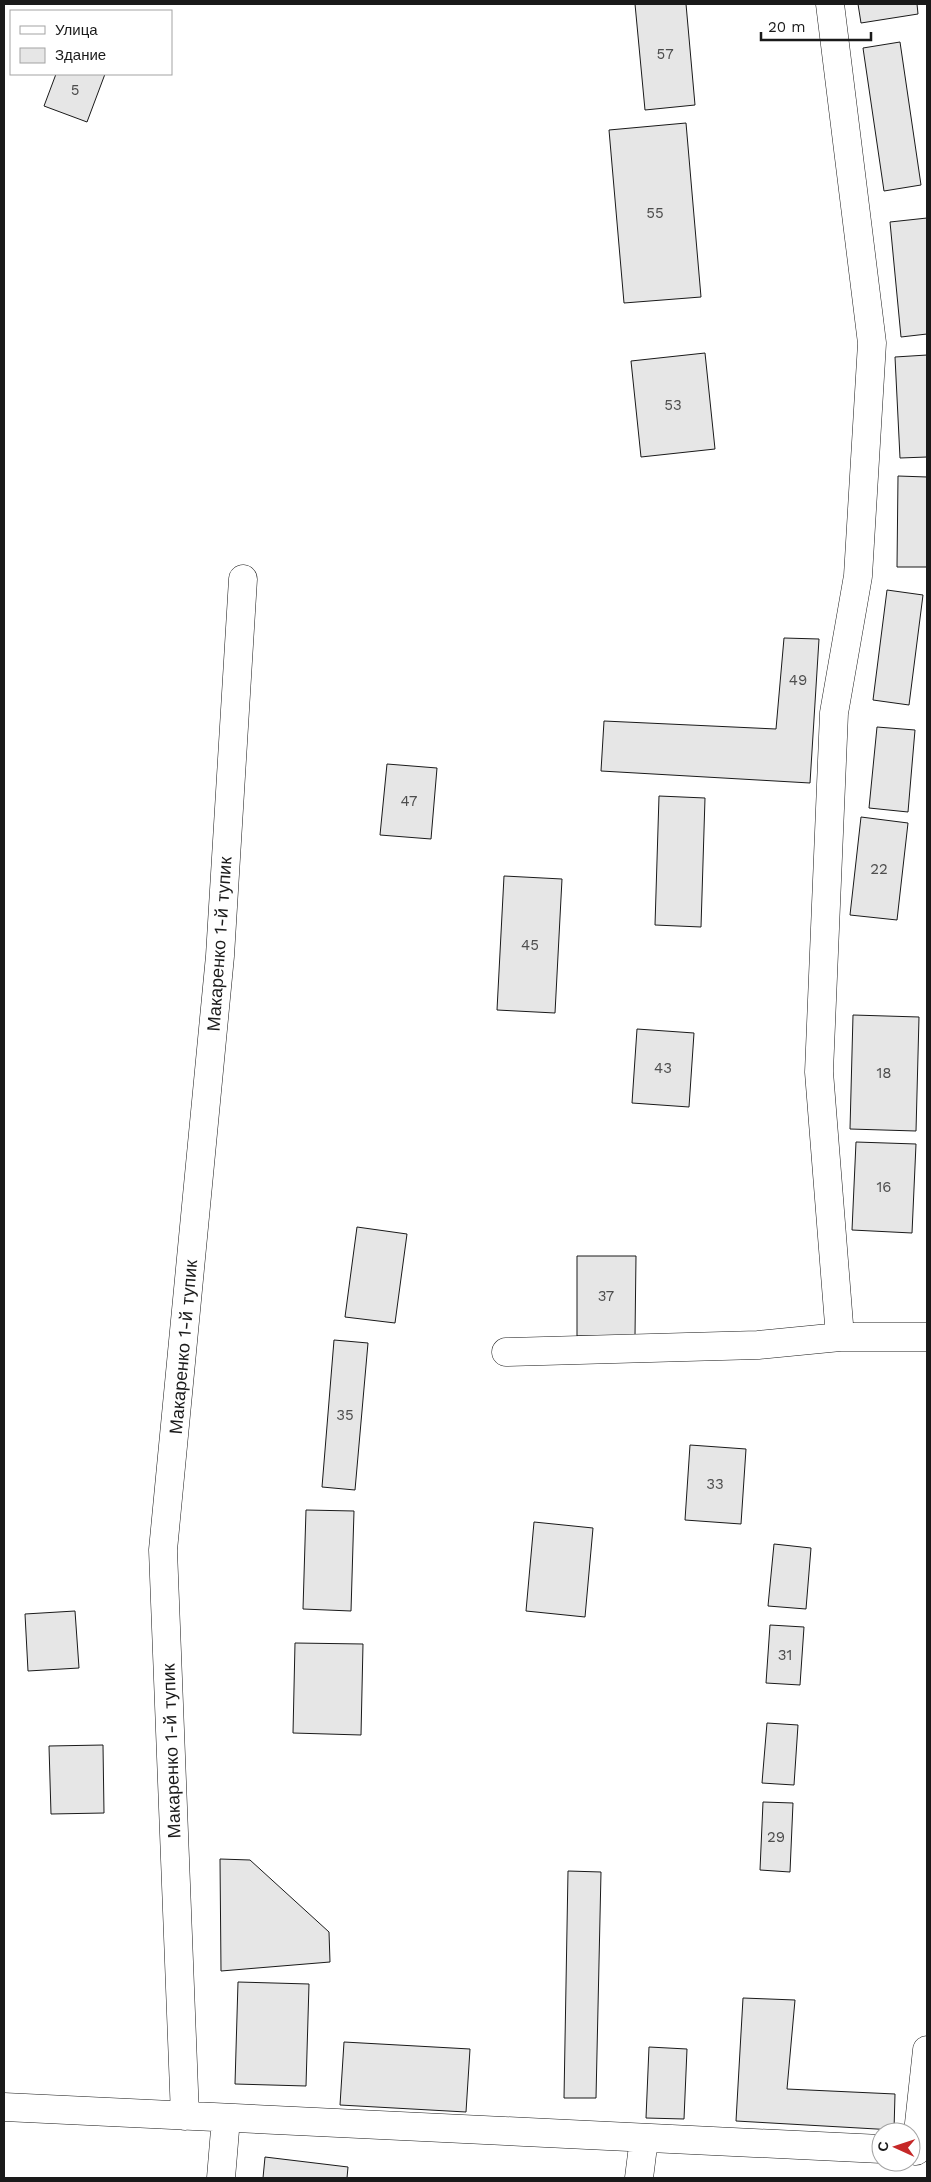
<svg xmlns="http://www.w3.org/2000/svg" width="931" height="2182" font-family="'Work Sans',sans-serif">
<rect width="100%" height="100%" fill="#fff"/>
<!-- building -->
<path fill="#e6e6e6" stroke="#1a1a1a" d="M635 4H686L695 105 645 110Z
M858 4H917L918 14 861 23Z
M900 42 921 185 884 191 863 48Z
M56 74H105L87 122 44 106Z
M686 123 701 297 624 303 609 130Z
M927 218V334L901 337 890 222Z
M705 353 715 449 641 457 631 361Z
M927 355V457L900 458 895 357Z
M898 476 927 477V567H897Z
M887 590 923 595 909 705 873 700Z
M784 638 819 639 810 783 601 771 604 721 776 729Z
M877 727 915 730 908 812 869 808Z
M387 764 437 768 431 839 380 835Z
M659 796 705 798 701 927 655 925Z
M861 817 908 823 897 920 850 915Z
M504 876 562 879 555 1013 497 1010Z
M853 1015 919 1017 916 1131 850 1129Z
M637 1029 694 1033 689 1107 632 1103Z
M856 1142 916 1144 912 1233 852 1230Z
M357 1227 407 1234 395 1323 345 1317Z
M577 1256H636L635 1336H577Z
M334 1340 368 1343 355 1490 322 1487Z
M690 1445 746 1449 741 1524 685 1520Z
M306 1510 354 1511 351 1611 303 1609Z
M534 1522 593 1528 585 1617 526 1611Z
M774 1544 811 1548 806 1609 768 1606Z
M75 1611 79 1668 28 1671 25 1614Z
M770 1625 804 1627 800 1685 766 1683Z
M295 1643 363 1644 361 1735 293 1733Z
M767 1723 798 1725 794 1785 762 1783Z
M103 1745 104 1813 51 1814 49 1746Z
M763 1802 793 1803 790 1872 760 1870Z
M220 1859 250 1860 329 1932 330 1962 221 1971Z
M568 1871 601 1872 596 2098H564Z
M238 1982 309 1984 306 2086 235 2084Z
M743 1998 795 2000 787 2089 895 2094 894 2130 736 2121Z
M344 2042 470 2049 466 2112 340 2105Z
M649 2047 687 2049 684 2119 646 2118Z
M265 2157 348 2167 347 2178H263Z"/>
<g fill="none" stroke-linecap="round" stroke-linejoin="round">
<!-- street casing -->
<g stroke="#1a1a1a" stroke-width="29">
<path id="street" d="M830 4 872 343 858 576 834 713 819 1072 840 1337
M506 1352 758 1345 840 1337H927
M4 2107 881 2149
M185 2116 163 1550 220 956 243 579
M916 2151 927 2050
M221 2178 226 2118
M639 2178 644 2138"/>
</g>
<!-- street -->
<use href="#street" stroke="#fff" stroke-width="28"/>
</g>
<g text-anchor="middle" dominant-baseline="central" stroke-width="4" stroke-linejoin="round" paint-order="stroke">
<!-- number labels -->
<g font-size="15" fill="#4d4d4d">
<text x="665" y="54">57</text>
<text x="75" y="90">5</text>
<text x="655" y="213">55</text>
<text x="673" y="405">53</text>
<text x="798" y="680">49</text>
<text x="409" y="801">47</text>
<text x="879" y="869">22</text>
<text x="530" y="945">45</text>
<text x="663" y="1068">43</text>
<text x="884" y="1073">18</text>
<text x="884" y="1187">16</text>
<text x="606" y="1296">37</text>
<text x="345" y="1415">35</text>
<text x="715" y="1484">33</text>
<text x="785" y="1655">31</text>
<text x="776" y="1837">29</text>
</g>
<!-- street labels -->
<g font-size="18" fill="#1a1a1a" stroke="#fff">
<text transform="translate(219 944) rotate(-86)">Макаренко 1-й тупик</text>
<text transform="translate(183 1347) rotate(-85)">Макаренко 1-й тупик</text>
<text transform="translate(171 1751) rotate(-92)">Макаренко 1-й тупик</text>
</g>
</g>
<!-- border -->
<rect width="931" height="2182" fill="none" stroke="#1a1a1a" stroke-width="10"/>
<!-- legend -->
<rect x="10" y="10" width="162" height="65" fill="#ffffff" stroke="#a3a3a3"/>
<rect x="20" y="26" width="25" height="8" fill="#ffffff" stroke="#a3a3a3"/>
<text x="55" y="35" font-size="15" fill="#1a1a1a">Улица</text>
<rect x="20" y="48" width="25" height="15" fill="#e6e6e6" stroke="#a3a3a3"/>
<text x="55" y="60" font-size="15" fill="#1a1a1a">Здание</text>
<!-- north arrow -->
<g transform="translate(896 2147) rotate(273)"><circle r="24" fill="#ffffff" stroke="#a3a3a3"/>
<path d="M0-4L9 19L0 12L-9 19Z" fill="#c62828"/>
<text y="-8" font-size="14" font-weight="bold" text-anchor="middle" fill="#1a1a1a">С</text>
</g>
<!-- scale -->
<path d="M761 32v8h110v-8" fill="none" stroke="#1a1a1a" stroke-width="2.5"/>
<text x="768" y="32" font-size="15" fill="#1a1a1a" stroke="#ffffff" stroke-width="4" paint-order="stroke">20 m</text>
</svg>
